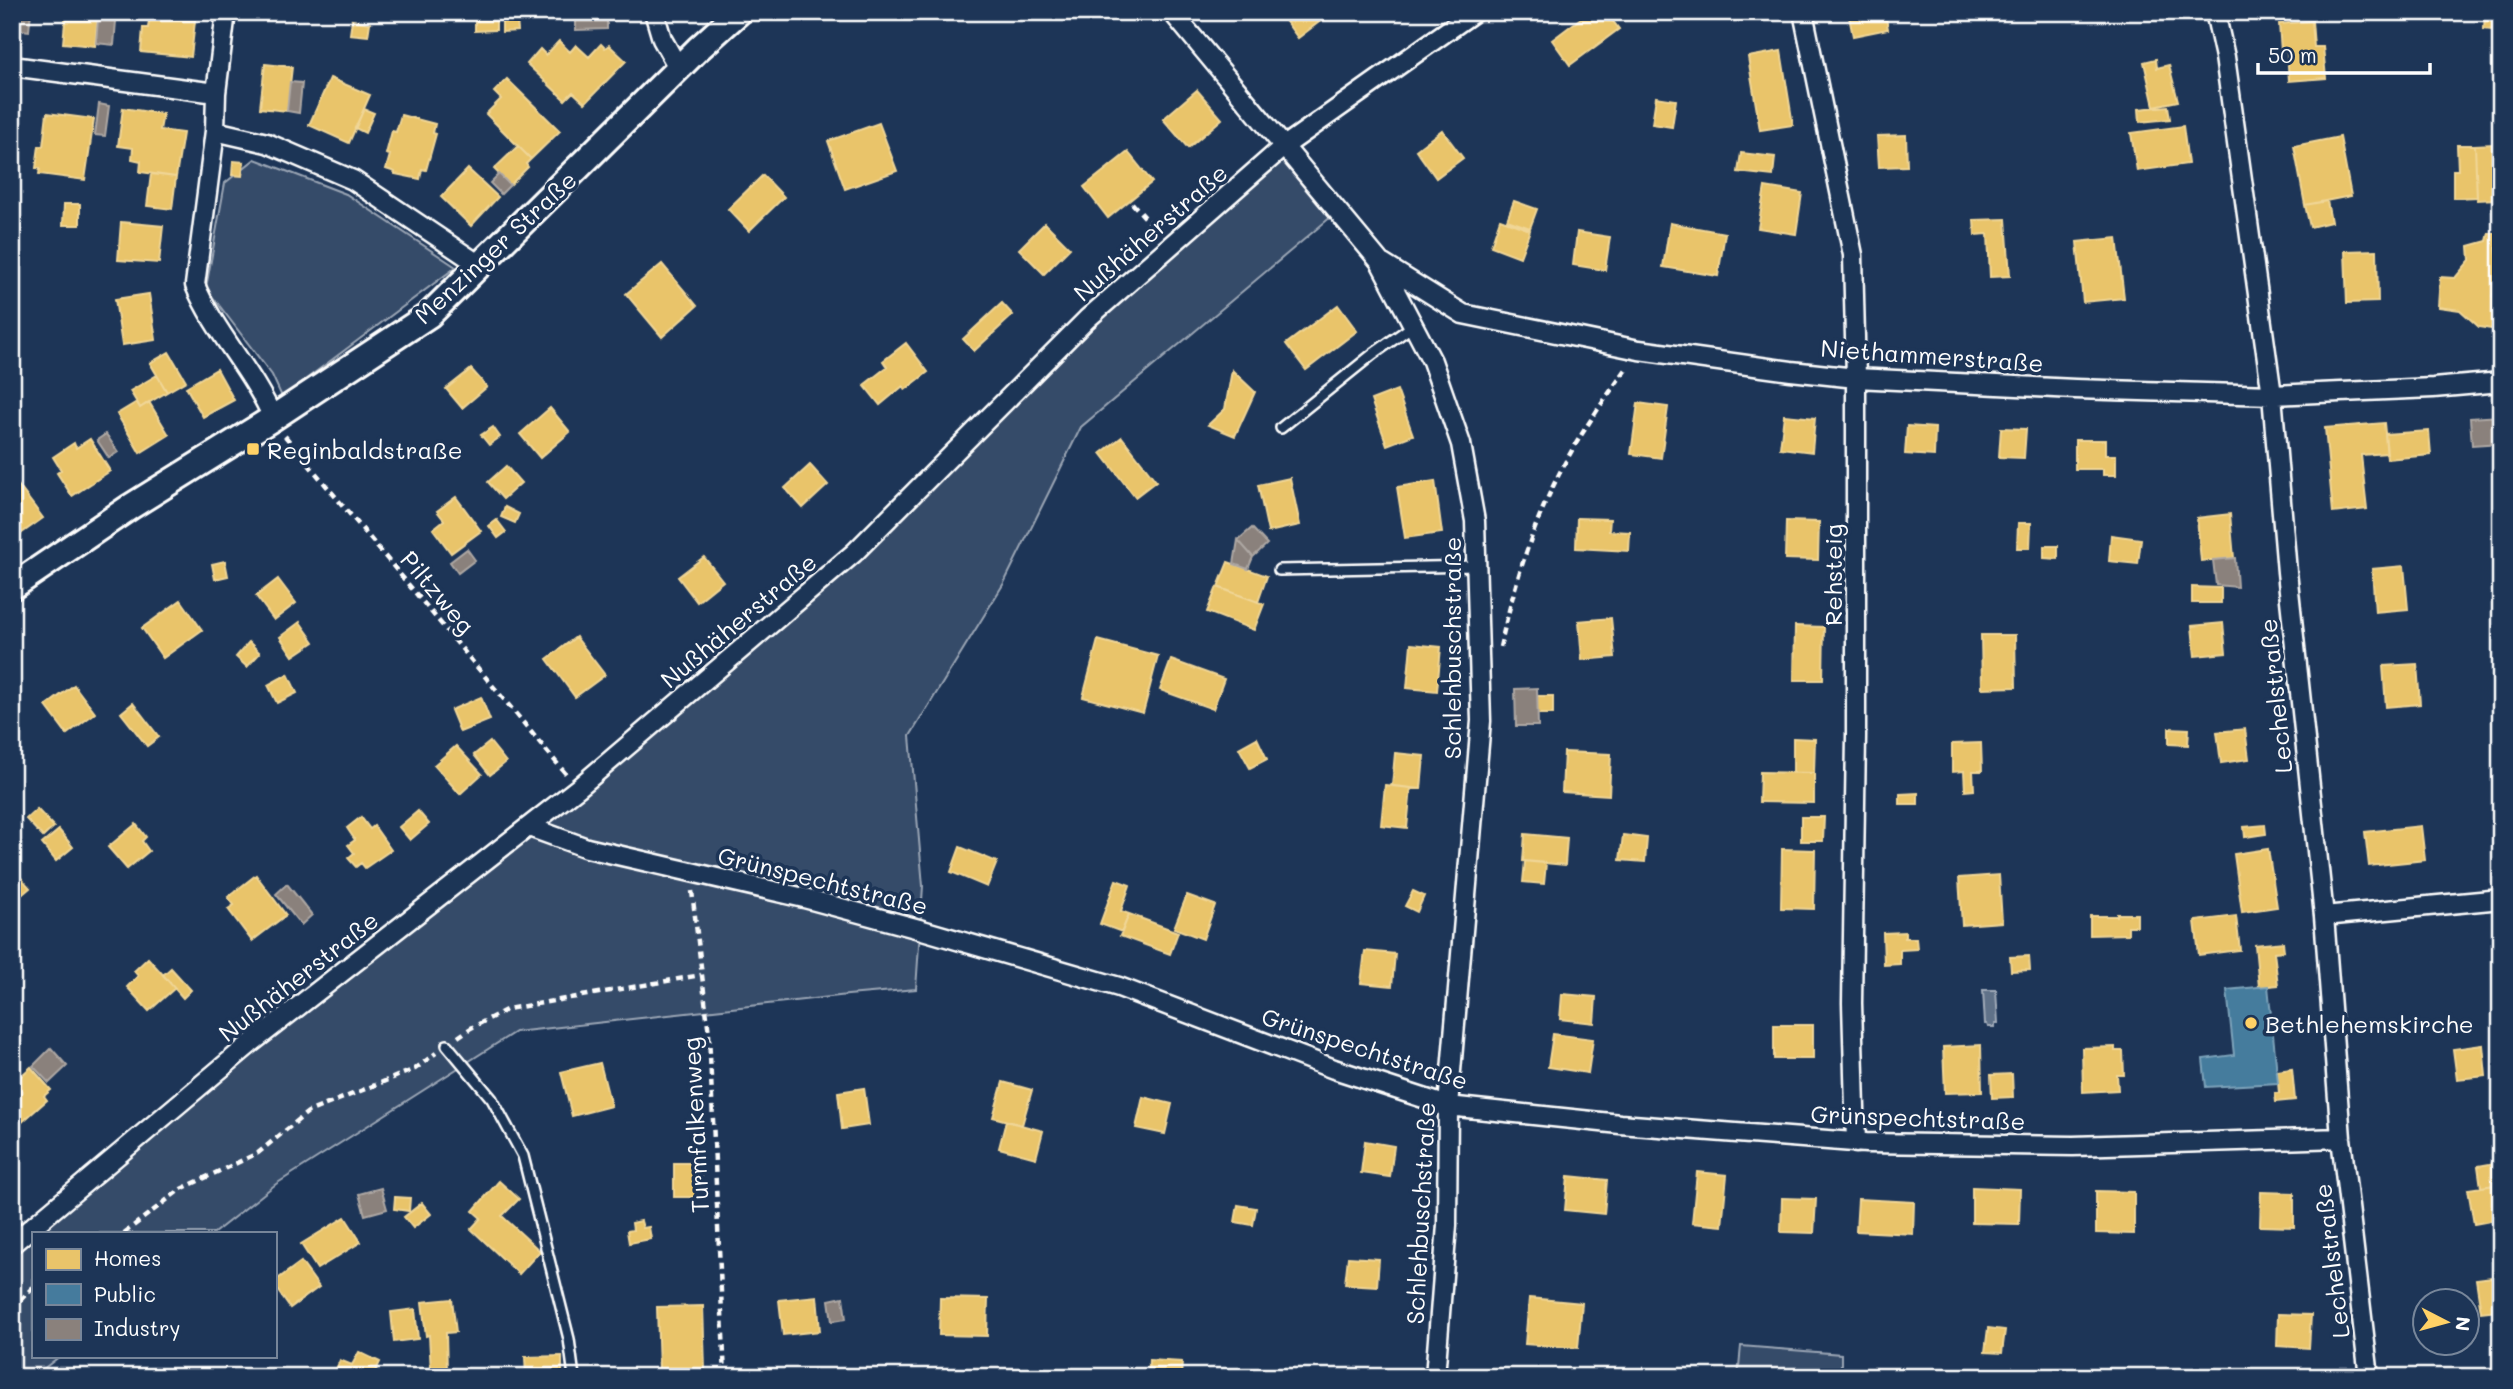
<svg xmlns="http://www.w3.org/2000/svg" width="2513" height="1389" font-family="Mali,sans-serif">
<rect width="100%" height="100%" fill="#1d3557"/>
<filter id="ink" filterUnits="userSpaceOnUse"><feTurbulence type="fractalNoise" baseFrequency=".0143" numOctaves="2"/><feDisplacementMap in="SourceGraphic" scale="14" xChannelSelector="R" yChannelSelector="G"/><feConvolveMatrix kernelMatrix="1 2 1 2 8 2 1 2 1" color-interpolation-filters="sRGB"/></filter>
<g filter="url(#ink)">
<!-- green -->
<path fill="#364b69" stroke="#9aa5b4" stroke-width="2" d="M1283 147 1338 211 1081 427 1004 583 910 736 923 886 916 989 848 995 515 1032 276 1184 214 1233H33V1356H60L33 1377H12V1244L854 553 1087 319Z
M255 159 346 194 456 267 282 397 272 375 206 288 225 183Z
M1741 1346 1841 1354V1377H1738Z"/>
<!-- water -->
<path fill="#617289" stroke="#a0aab8" stroke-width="2" d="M1983 990H1996L1998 1023H1995V1027H1988L1987 1024H1985Z"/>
<!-- homes -->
<path fill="#e9c46a" stroke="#f0d697" stroke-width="2" d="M66 12H98L95 46 63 43Z
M150 12H196L191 57 141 52 143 28H148Z
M426 12H475V16L426 17Z
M475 12H496V30L475 31Z
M1279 12H1318L1323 19 1298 38Z
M1589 12H1606L1619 29 1570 65 1552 40Z
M1848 12H1885L1888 29 1853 36Z
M2485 12H2501V31L2484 29Z
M352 20 370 23 368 36 350 34Z
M502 20H517L518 31 502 32Z
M2312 21 2314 47H2323L2326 78 2289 81 2287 51H2281L2279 24Z
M559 41 570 52 576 45 589 57 601 44 605 48 609 45 626 61 585 103 573 92 565 100 527 64 540 49 546 55Z
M1781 51 1793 125 1760 130 1748 57Z
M2156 59 2157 68 2169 65 2178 101 2154 106 2144 62Z
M265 64 292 67 287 111 260 108Z
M330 78 370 95 349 143 309 125Z
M507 79 560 131 531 159 486 114 501 99 494 92Z
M1197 90 1222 119 1188 148 1163 119Z
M1656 97 1676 100 1672 127 1652 124Z
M2168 106 2170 119 2140 122 2139 109Z
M123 108 163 114 160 130 183 133 176 177 140 172 141 161 132 159 133 148 118 146Z
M364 109 374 113 365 133 355 128Z
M47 113 94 119 85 180 39 174 40 168H36L39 146H43Z
M401 115 435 124 433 133 436 134 426 170 422 169 420 179 395 174V172L386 169 390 155 386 154 392 131 396 132Z
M879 123 897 171 845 189 828 141Z
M2183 126 2188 164 2137 171 2131 133Z
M1442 130 1463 158 1436 178 1416 150Z
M1906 135 1907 166 1879 167 1877 136Z
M2340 137 2351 196 2305 205 2294 146Z
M2494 144 2496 199 2477 200 2475 145Z
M2457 145H2475L2477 197 2453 198V170H2458Z
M518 146 531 159 526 164 528 167 510 185 494 169Z
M1128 152 1152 182 1108 218 1084 187Z
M1741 153 1775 157 1773 176 1738 172Z
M233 161 244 162 242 176 232 175Z
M468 169 498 197 471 226 441 197Z
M151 174 176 177 172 209 147 206Z
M763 175 784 197 749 231 728 209Z
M1765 187 1802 193 1796 234 1758 228Z
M1514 201 1537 209 1530 228 1507 220Z
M2327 201 2331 222 2310 227 2305 205Z
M64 204H80V225H63Z
M12 215 15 261 12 262Z
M1500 219 1530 230 1520 257 1491 246Z
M2006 219 2010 276 1990 277 1988 234 1975 235 1974 220Z
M121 222 163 226 159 263 118 260Z
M1045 223 1070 248 1044 274 1019 249Z
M1670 223 1725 233 1718 276 1663 267Z
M1577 232 1610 237 1605 270 1573 265Z
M2489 233H2498L2501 238 2496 248 2501 281 2492 296 2501 302V322L2491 329 2479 327 2460 310 2438 307 2440 277 2455 278 2470 260 2469 246 2487 241Z
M2117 238 2124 298 2083 302 2077 242Z
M2377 250 2378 302 2347 303 2345 251Z
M662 264 697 306 662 337 626 294Z
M12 292 16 350H12Z
M149 294 156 340 122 345 115 299Z
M1002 303 1013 315 974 351 963 339Z
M1338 305 1357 331 1306 370 1286 344Z
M906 343 928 372 905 390 903 386 880 405 864 385 887 367 883 361Z
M169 352 186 381 167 392 150 363Z
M217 369 234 400 203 417 186 387Z
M471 369 487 387 462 408 446 389Z
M1232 370 1255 392 1235 436 1208 425 1225 409Z
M157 375 167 392 140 408 130 391Z
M1397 390 1413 435 1387 445 1371 400Z
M137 402 140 408 149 402 169 435 140 453 117 414Z
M1638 403 1668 407 1661 458 1631 454Z
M550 408 570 432 540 458 520 434Z
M1784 415 1815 418 1812 452 1780 448Z
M2384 423 2387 453 2361 455 2367 509 2333 513 2325 428Z
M1907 426 1935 428 1934 456 1905 454Z
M493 427 500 437 489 445 481 435Z
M2001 428 2026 429 2024 458 1999 457Z
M2429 431 2431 455 2387 459 2385 434Z
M1122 437 1156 481 1135 497 1101 453Z
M90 439 110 471 72 496 57 473 61 470 53 457 74 443 76 448Z
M2075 440H2105V455H2116V475H2103V469H2075Z
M810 465 828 485 803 508 785 488Z
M506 466 521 483 503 499 488 482Z
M12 477 43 518 12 540Z
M1290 478 1300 525 1268 532 1258 485Z
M1435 481 1442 533 1405 538 1397 487Z
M456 497 481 531 451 553 433 529 444 520 437 511Z
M505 507 519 514 515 523 501 517Z
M2230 514 2234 558 2201 561 2197 518Z
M1577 518 1610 519 1609 531 1630 532 1629 551 1576 548Z
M497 520 506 532 498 538 489 526Z
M1786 521 1819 522 1818 560 1785 559Z
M2018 523H2031L2030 548H2017Z
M2111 535 2141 539 2138 564 2109 561Z
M2044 546H2058V559L2044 558Z
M704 557 723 581 697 602 678 577Z
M225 561 228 576 215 579 212 564Z
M1228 562 1267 576 1258 602 1218 587Z
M2404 566 2408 609 2375 612 2372 569Z
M278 579 296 603 274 620 256 596Z
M1217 587 1264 604 1254 630 1207 612Z
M2192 587 2221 588V603H2192Z
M181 600 202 630 163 658 142 628Z
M1611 618 1615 657 1582 660 1579 621Z
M300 622 314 642 293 656 280 637Z
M2223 623 2226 653 2195 656 2192 626Z
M1795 626 1824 627 1823 680H1794Z
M1981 635H2015L2016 687 1982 688Z
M576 637 605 675 575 697 547 659Z
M1098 640 1158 656 1143 713 1083 697Z
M249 642 260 653 247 667 236 657Z
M1411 644 1441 647 1437 691 1407 688Z
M1171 660 1224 679 1213 709 1160 690Z
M2417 664 2420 704 2386 707 2383 666Z
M288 674 297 693 277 703 268 685Z
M74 685 95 713 67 734 46 706Z
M1537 696H1553V714H1537Z
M481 697 490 720 460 732 451 710Z
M133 703 159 737 147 746 121 713Z
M2169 728 2189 729 2188 745 2169 744Z
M2245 729 2249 759 2221 763 2217 732Z
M1257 738 1267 759 1250 768 1239 748Z
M1793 738 1815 739 1814 773H1793Z
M490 742 506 762 490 775 474 755Z
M1981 743 1982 771H1973L1974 790 1965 791 1964 771 1952 772V744Z
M456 746 482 774 460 794 434 765Z
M1564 752 1611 754 1609 795 1562 792Z
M1395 753 1424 756 1421 789 1392 786Z
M1760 772 1814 773V803L1759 802Z
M1385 785 1411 788 1407 828 1381 825Z
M1918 793V804H1900V794Z
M37 809 54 827 43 837 26 819Z
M418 811 429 824 410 840 399 827Z
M361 817 370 829 374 826 391 850 365 868 361 863 356 867 348 858 354 853 348 845 355 840 347 828Z
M1801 817H1824L1823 841H1801Z
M136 824 146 837 142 841 149 851 127 869 108 847Z
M2265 825 2266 834 2245 837 2244 827Z
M2421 826 2425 860 2369 866 2365 832Z
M59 830 73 847 56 861 42 844Z
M1525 834 1567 838 1565 865 1523 861Z
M1623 835 1647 838 1645 862 1620 860Z
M960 847 997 862 987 887 951 872Z
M1782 849 1815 850 1814 909 1781 908Z
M2268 849 2277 907 2242 912 2234 854Z
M1525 861 1546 863 1544 884 1523 882Z
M14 870 30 888 12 903V872Z
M256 875 286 915 252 941 228 909 234 905 228 897Z
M1999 875 2002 922 1962 925 1959 878Z
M1116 880 1130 885 1121 911 1129 914 1122 932 1100 924Z
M1413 891 1424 896 1417 912 1405 906Z
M1187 895 1215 905 1203 939 1174 928Z
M1129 914 1178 932 1170 954 1120 936Z
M2117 914H2137V926H2128V934L2090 935V916H2117Z
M2236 916 2240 950 2199 955 2195 921Z
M1905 932V938H1916L1917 949 1900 950V964L1884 965 1883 933Z
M2283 942 2284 951 2274 952 2278 985 2259 987 2255 945Z
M1365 951 1395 954 1392 986 1361 983Z
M2029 956 2030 970 2011 971 2010 957Z
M148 958 175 988 149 1011 127 987 138 976 134 971Z
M171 968 191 990 183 998 163 975Z
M1562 994 1596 997 1594 1023 1560 1019Z
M1774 1025H1813V1059H1774Z
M1553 1034 1593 1039 1588 1073 1548 1067Z
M1981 1045 1982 1092 1945 1093 1943 1047Z
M2483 1045 2486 1076 2457 1079 2453 1049Z
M2115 1047V1051H2123L2124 1075H2117L2118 1090 2083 1092 2082 1048Z
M600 1063 611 1106 572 1116 561 1072Z
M31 1067 51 1090 44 1096 47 1100 12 1131V1084Z
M2292 1069 2295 1100 2276 1102 2275 1093H2279L2277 1071Z
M2012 1074 2013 1097 1992 1098 1991 1075Z
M1003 1082 1032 1090 1022 1125 993 1117Z
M864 1088 869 1125 842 1129 838 1092Z
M1143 1097 1172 1104 1165 1134 1136 1128Z
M1006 1121 1043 1131 1036 1158 999 1148Z
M1365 1141 1394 1146 1390 1177 1361 1173Z
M2501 1162V1184L2481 1187 2478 1166Z
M674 1163H701V1197H674Z
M1697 1172 1727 1175 1722 1226 1692 1223Z
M1568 1176 1607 1180 1604 1214 1565 1210Z
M499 1181 519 1199 502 1216 540 1251 519 1274 471 1229 481 1218 473 1211Z
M2496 1185 2501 1219 2474 1224 2468 1189Z
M1972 1187 2020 1189 2019 1224 1972 1223Z
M2096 1191 2134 1192V1234L2096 1233Z
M2261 1192 2294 1193V1227L2260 1226Z
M395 1197 410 1198 409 1211 394 1209Z
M1782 1198 1816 1199 1814 1233 1781 1232Z
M1858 1199 1914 1202 1913 1234 1856 1231Z
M422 1203 431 1214 413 1228 404 1217Z
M1238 1205 1256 1208 1253 1225 1235 1222Z
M345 1217 361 1242 317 1269 301 1244Z
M641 1221 643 1228 649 1227 651 1239 629 1243 627 1231 633 1230 632 1223Z
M1348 1257 1379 1259 1377 1286 1345 1284Z
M301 1262 319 1287 290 1308 275 1287V1281Z
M2501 1276V1320H2500L2498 1310 2481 1312 2476 1279Z
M817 1296 820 1331 783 1335 779 1300Z
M940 1298 988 1299 987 1336 939 1335Z
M1529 1298 1582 1303 1578 1348 1525 1344Z
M452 1299 456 1332 446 1333 447 1371 431 1372 429 1335 426 1336 422 1302Z
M703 1306 705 1370 659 1371 657 1307Z
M415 1309 418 1339 394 1342 391 1312Z
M2278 1314 2311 1315 2309 1348 2277 1346Z
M1988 1328 2005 1330 2002 1353 1985 1352Z
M359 1352 380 1362 373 1377H340L334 1374 340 1360 352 1365Z
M562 1356V1377H526L525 1357Z
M1149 1360 1182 1362 1181 1377H1148Z
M1922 1370H1946V1377H1922Z"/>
<!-- public -->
<path fill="#457b9d" stroke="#7da3ba" stroke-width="2" d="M2268 986 2278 1083 2206 1087 2203 1059 2234 1055 2227 990Z"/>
<!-- industry -->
<path fill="#8a817c" stroke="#ada7a3" stroke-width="2" d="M15 12H31L29 31 13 29Z
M576 12H607V29L576 30Z
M98 20 116 21 114 45 96 43Z
M290 82 302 83 299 113 287 111Z
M99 104 109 106 105 136 95 135Z
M499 174 510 185 501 194 490 183Z
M2501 182V199H2496L2495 183Z
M2501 416V443L2472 445 2470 418Z
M106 434 118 452 109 458 97 440Z
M1252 528 1267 544 1253 557 1238 540Z
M1238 540 1253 557 1248 569 1234 564Z
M467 549 475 560 458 573 450 562Z
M2235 558 2237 587 2216 585 2213 560Z
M1537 688 1538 726H1516L1515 689Z
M287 884 312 915 301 925 276 894Z
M51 1048 67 1066 49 1083 33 1066Z
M381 1188 387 1209 365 1215 359 1194Z
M843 1297 846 1319 832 1321 829 1300Z"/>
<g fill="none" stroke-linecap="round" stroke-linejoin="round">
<!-- lane casing -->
<g stroke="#fff" stroke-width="14">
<path id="lane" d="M1281 428 1373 354 1414 325
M1279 570 1477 566
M447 1045 492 1099 523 1156 569 1339 574 1377"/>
</g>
<!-- street casing -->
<g stroke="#fff" stroke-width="23">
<path id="street" d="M226 12 216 93 215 131 195 285C215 333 252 370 273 418
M654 12 662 39 679 69
M1172 12 1380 262 1432 361 1461 444 1475 521 1481 721 1448 1106 1447 1225 1435 1377
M1803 12 1853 255 1856 378V736L1852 1003 1856 1143
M2215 12 2225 57 2272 395 2287 572 2324 916 2341 1138 2369 1377
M12 66 216 93
M215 131 267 143 353 180 481 266
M1383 264 1463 314 1639 350 1791 371 1856 378 2075 389 2272 395 2433 388 2501 382
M529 827 587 848 804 898 919 929 1119 987 1334 1069 1448 1106 1620 1124 1866 1143 2073 1146 2341 1138
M2324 916 2501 899
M12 1244 250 1044 578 788 854 553 1087 319 1283 147 1474 12"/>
</g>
<!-- secondary casing -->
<g stroke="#fff" stroke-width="30">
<path id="secondary" d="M12 587 130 507 273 418 429 315 698 49 739 12"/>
</g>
<!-- path -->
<path stroke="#fff" stroke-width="4.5" stroke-dasharray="7 5" stroke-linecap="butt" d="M1132 203 1159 233
M285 436 566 774
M1500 647C1512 596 1526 544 1549 495 1569 450 1598 408 1627 368
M692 891 709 1034 725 1377
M458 1037 471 1028 508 1009 701 975
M124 1233 181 1189 258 1153 308 1112 415 1069 436 1053
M12 1309 33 1287"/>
<!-- lane -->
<use href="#lane" stroke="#1d3557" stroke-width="9"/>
<!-- street -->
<use href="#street" stroke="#1d3557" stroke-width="18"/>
<!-- secondary -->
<use href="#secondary" stroke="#1d3557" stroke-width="24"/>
</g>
</g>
<!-- markers -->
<g fill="#ffd166" stroke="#1d3557" stroke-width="2.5">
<rect x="246" y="442" width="14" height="14" rx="3.5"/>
<circle cx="2251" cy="1023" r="7"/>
</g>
<g text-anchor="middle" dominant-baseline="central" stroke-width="7" stroke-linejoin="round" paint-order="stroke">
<!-- street labels -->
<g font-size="24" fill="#fff" stroke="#1d3557">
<text transform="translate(1150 232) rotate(-41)">Nußhäherstraße</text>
<text transform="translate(495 247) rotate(-43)">Menzinger Straße</text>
<text transform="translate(1932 355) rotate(4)">Niethammerstraße</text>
<text transform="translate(1832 575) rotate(-90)">Rehsteig</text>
<text transform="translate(438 592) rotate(50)">Piltzweg</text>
<text transform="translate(738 620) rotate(-40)">Nußhäherstraße</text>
<text transform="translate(1451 648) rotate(-90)">Schlehbuschstraße</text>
<text transform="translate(2275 696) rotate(-96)">Lechelstraße</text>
<text transform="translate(823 880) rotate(14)">Grünspechtstraße</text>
<text transform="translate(298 976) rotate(-38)">Nußhäherstraße</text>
<text transform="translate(1365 1048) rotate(18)">Grünspechtstraße</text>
<text transform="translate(1918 1117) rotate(2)">Grünspechtstraße</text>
<text transform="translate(695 1125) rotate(-93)">Turmfalkenweg</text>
<text transform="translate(1420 1213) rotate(-87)">Schlehbuschstraße</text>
<text transform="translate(2331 1261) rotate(-97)">Lechelstraße</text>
</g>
<!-- poi labels -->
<g font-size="24" fill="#fff" stroke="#1d3557" text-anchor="start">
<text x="267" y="449">Reginbaldstraße</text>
<text x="2265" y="1023">Bethlehemskirche</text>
</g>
</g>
<!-- margin -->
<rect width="2513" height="1389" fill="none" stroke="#1d3557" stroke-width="42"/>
<rect x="21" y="21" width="2471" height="1347" fill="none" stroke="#fff" stroke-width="2.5" filter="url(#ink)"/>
<!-- legend -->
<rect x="32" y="1232" width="245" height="126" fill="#1d3557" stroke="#77869a" stroke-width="2"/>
<rect x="46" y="1249" width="35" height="21" fill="#e9c46a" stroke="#77869a" stroke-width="2"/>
<text x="94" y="1266" font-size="21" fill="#ffffff">Homes</text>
<rect x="46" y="1284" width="35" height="21" fill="#457b9d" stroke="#77869a" stroke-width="2"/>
<text x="94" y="1302" font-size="21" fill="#ffffff">Public</text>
<rect x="46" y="1319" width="35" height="21" fill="#8a817c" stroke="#77869a" stroke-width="2"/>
<text x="94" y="1336" font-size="21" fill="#ffffff">Industry</text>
<!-- north arrow -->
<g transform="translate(2446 1322) rotate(96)"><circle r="33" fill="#1d3557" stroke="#77869a" stroke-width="2"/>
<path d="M0-5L12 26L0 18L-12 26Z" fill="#ffd166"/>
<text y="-10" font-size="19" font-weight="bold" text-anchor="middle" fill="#ffffff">N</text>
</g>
<!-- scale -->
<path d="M2258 63v10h172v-10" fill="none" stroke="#ffffff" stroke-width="3.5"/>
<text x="2268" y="63" font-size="21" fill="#ffffff" stroke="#1d3557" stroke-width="5" paint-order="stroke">50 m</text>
</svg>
